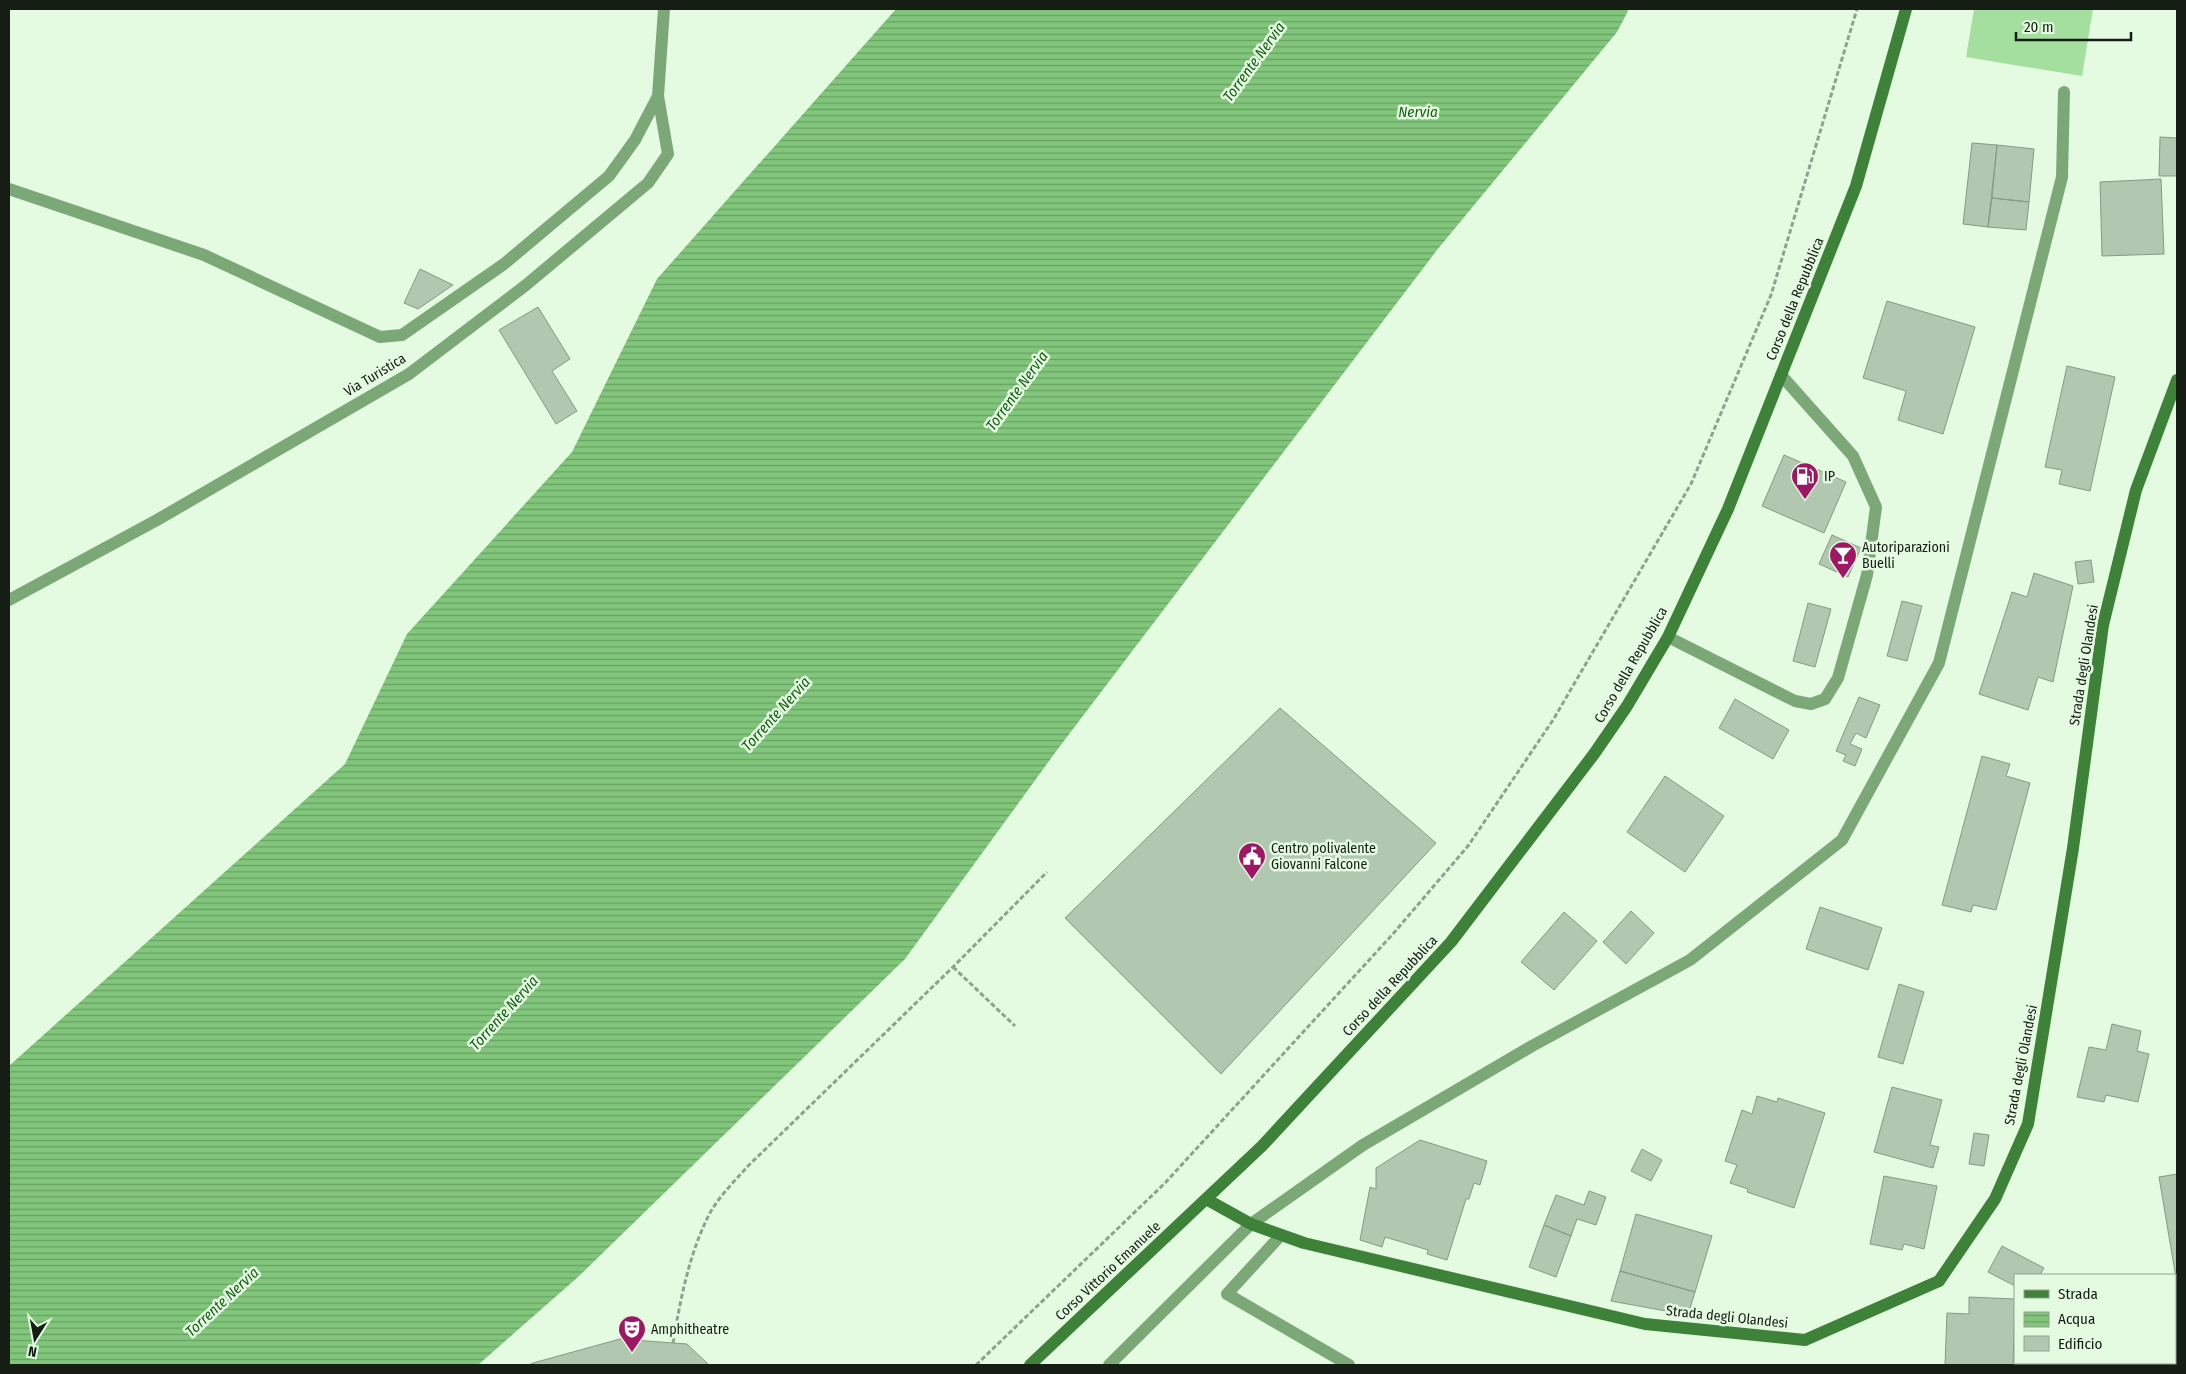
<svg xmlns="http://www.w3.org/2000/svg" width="2186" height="1374" font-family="'Fira Sans Condensed',sans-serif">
<defs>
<pattern id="water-rules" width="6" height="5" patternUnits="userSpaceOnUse" patternTransform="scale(1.25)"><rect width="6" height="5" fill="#81c67b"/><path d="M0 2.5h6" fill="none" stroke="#68a064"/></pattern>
</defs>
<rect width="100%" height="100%" fill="#e4fbe2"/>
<!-- pitch -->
<path fill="#a5dfa0" d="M1974 9H2093L2082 76 1966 57Z"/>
<!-- water -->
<path fill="url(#water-rules)" d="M896 9H1629L1617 32 1437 250 1057 750 905 959 578 1277 478 1365H9V1066L345 764 407 634 572 452 657 279Z"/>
<!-- building -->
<path fill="#b1c7af" stroke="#859a82" d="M2160 137 2177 138V176H2159Z
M1972 143 1997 145 1988 227 1963 224Z
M1997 145 2034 149 2029 202 1992 198Z
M2161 179 2164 254 2102 256 2100 182Z
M1992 198 2029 202 2026 230 1988 227Z
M420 269 453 285 418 309 404 303Z
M1887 301 1975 327 1943 434 1898 420 1906 391 1863 378Z
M538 307 570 359 552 371 577 411 556 424 499 330Z
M2067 366 2115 377 2090 491 2059 484 2062 470 2045 467Z
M1784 455 1846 482 1824 533 1762 506Z
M1832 535 1861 548 1848 577 1819 564Z
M2091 560 2094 582 2078 584 2075 562Z
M2034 573 2073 586 2053 682 2038 677 2028 710 1979 694 2012 592 2027 597Z
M1902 601 1922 606 1907 661 1887 656Z
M1808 603 1831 609 1815 667 1793 661Z
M1859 697 1880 705 1866 738 1856 733 1850 744 1862 749 1855 766 1843 761 1846 755 1836 751Z
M1735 699 1789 730 1773 759 1719 728Z
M1280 708 1436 843 1221 1074 1065 918Z
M1982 756 2010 764 2006 776 2030 783 1996 910 1973 905 1971 912 1942 905Z
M1665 776 1724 816 1685 872 1627 832Z
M1820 907 1882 928 1868 970 1806 949Z
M1631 911 1654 933 1626 964 1603 942Z
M1564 912 1597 941 1554 990 1521 962Z
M1899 984 1924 992 1903 1064 1878 1057Z
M2112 1024 2141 1031 2137 1051 2149 1054 2138 1102 2106 1095 2104 1102 2077 1097 2089 1047 2106 1050Z
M1892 1087 1942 1100 1930 1145 1939 1147 1933 1168 1874 1152Z
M1757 1096 1777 1102 1778 1098 1825 1113 1794 1208 1747 1192 1748 1189 1730 1183 1737 1165 1725 1161 1742 1110 1752 1114Z
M1974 1133 1989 1135 1984 1166 1969 1164Z
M1420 1140 1487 1161 1480 1185 1474 1183 1469 1199H1466L1447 1260 1427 1254 1428 1250 1385 1237 1382 1247 1360 1240 1370 1187 1376 1189V1168Z
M1642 1149 1662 1160 1651 1181 1631 1171Z
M2177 1174V1284L2159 1177Z
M1884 1176 1937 1186 1924 1249 1904 1244 1902 1250 1870 1244Z
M1589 1191 1606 1197 1596 1225 1577 1219 1571 1236 1544 1225 1556 1195 1584 1205Z
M1636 1214 1712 1236 1695 1292 1620 1271Z
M1544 1225 1571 1236 1556 1277 1529 1267Z
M2002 1246 2044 1268 2040 1275H2015V1286L1988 1272Z
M1620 1271 1695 1292 1688 1315 1611 1301Z
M1969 1297 2015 1299 2013 1365H1945L1947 1313 1969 1314Z
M620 1339 687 1344 709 1365H529L533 1363Z
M2068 1363H2114L2113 1365H2066Z"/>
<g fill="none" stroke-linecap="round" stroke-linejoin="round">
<!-- path -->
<path stroke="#90a18f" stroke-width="3" stroke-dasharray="5 2.5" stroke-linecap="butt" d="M953 967 1015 1026
M673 1343C680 1302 688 1259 706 1221 715 1200 733 1183 748 1166L953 967 1047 872
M976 1365 1165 1183 1392 935 1468 846 1553 720 1691 484 1771 295 1857 9"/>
<!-- lane -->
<path stroke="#7ca878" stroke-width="12" d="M1668 637 1795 701 1811 704 1825 699 1838 678 1867 575 1876 507 1853 456 1781 375
M1281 1235 1227 1294 1349 1365"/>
<!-- street -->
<path stroke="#7ca878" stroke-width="12" d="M9 189 204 255 380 337 402 335 504 264 609 176 635 140 658 96
M9 600 157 520 409 374 526 285 648 183 668 154 658 96 664 9
M1109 1365 1251 1224 1363 1145 1532 1046 1690 960 1842 840 1939 663 2062 177 2064 92"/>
<!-- secondary -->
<path stroke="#3e823a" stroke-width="12" d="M1206 1199 1251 1224 1304 1243 1645 1324 1805 1340 1939 1281 1995 1199 2028 1124 2073 848 2103 625 2136 490 2177 380
M1030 1365 1262 1146 1451 942 1594 754 1627 706 1668 637 1728 509 1856 186 1906 9"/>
</g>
<!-- icons -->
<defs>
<g id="fuel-pin" transform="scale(1.4375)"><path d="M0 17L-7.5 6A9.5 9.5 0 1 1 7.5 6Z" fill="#9f1764" stroke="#e4fbe2"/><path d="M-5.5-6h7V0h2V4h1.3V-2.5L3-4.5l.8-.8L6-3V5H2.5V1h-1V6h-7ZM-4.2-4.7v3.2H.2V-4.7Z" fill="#fff"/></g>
<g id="bar-pin" transform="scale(1.4375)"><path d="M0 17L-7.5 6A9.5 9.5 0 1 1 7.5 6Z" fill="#9f1764" stroke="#e4fbe2"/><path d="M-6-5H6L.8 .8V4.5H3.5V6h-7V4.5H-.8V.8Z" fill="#fff"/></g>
<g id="civic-pin" transform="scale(1.4375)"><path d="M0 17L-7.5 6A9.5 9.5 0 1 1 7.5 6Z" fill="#9f1764" stroke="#e4fbe2"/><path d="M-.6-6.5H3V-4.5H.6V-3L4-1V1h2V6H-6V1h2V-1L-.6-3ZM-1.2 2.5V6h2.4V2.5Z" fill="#fff"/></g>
<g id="theatre-pin" transform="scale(1.4375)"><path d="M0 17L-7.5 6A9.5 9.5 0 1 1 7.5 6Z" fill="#9f1764" stroke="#e4fbe2"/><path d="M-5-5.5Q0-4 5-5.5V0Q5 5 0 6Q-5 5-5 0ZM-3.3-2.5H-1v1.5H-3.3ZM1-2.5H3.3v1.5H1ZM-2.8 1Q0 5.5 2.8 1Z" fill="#fff"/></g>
</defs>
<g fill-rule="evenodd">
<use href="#fuel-pin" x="1805" y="476"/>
<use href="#bar-pin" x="1843" y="555"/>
<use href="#civic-pin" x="1252" y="856"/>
<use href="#theatre-pin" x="632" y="1329"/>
</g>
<g text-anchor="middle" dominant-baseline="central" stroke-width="5" stroke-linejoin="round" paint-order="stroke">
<!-- street labels -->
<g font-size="14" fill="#151d14" stroke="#e4fbe2">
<text transform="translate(1795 299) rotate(-68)">Corso della Repubblica</text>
<text transform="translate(375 375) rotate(-31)">Via Turistica</text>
<text transform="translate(1631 665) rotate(-60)">Corso della Repubblica</text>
<text transform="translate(2084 665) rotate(-81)">Strada degli Olandesi</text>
<text transform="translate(1390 986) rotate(-47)">Corso della Repubblica</text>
<text transform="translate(2021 1065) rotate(-79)">Strada degli Olandesi</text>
<text transform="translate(1108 1271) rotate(-43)">Corso Vittorio Emanuele</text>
<text transform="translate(1727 1317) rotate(6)">Strada degli Olandesi</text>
</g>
<!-- poi labels -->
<g font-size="14" fill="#151d14" stroke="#e4fbe2" text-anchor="start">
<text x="1824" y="476">IP</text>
<text x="1862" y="547">Autoriparazioni<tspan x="1862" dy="16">Buelli</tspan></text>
<text x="1271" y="848">Centro polivalente<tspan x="1271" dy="16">Giovanni Falcone</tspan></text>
<text x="651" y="1329">Amphitheatre</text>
</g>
<!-- water labels -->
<g font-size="15" font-style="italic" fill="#185d15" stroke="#e4fbe2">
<text transform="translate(1254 62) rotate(-54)">Torrente Nervia</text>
<text x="1418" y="112">Nervia</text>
<text transform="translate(1017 391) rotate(-54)">Torrente Nervia</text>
<text transform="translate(776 714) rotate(-48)">Torrente Nervia</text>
<text transform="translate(504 1013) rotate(-48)">Torrente Nervia</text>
<text transform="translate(222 1302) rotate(-43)">Torrente Nervia</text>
</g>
</g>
<!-- border -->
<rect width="2186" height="1374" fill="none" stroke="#151d14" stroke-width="20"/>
<!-- legend -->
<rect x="2014" y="1274" width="162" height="90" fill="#e4fbe2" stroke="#91a290"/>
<rect x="2024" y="1290" width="25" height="8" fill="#3e823a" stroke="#91a290"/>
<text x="2058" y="1299" font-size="15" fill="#151d14">Strada</text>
<rect x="2024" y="1312" width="25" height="15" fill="url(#water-rules)" stroke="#91a290"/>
<text x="2058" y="1324" font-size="15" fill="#151d14">Acqua</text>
<rect x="2024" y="1336" width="25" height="15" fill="#b1c7af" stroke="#91a290"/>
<text x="2058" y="1349" font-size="15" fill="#151d14">Edificio</text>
<!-- north arrow -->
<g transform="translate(35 1339) rotate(191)" stroke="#e4fbe2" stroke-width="4" paint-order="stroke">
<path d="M0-4L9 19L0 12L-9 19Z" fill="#151d14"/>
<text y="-8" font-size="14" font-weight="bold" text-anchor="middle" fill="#151d14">N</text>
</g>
<!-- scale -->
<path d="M2016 32v8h115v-8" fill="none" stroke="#151d14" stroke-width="2.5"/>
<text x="2024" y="32" font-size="15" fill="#151d14" stroke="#e4fbe2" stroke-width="4" paint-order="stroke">20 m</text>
</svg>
